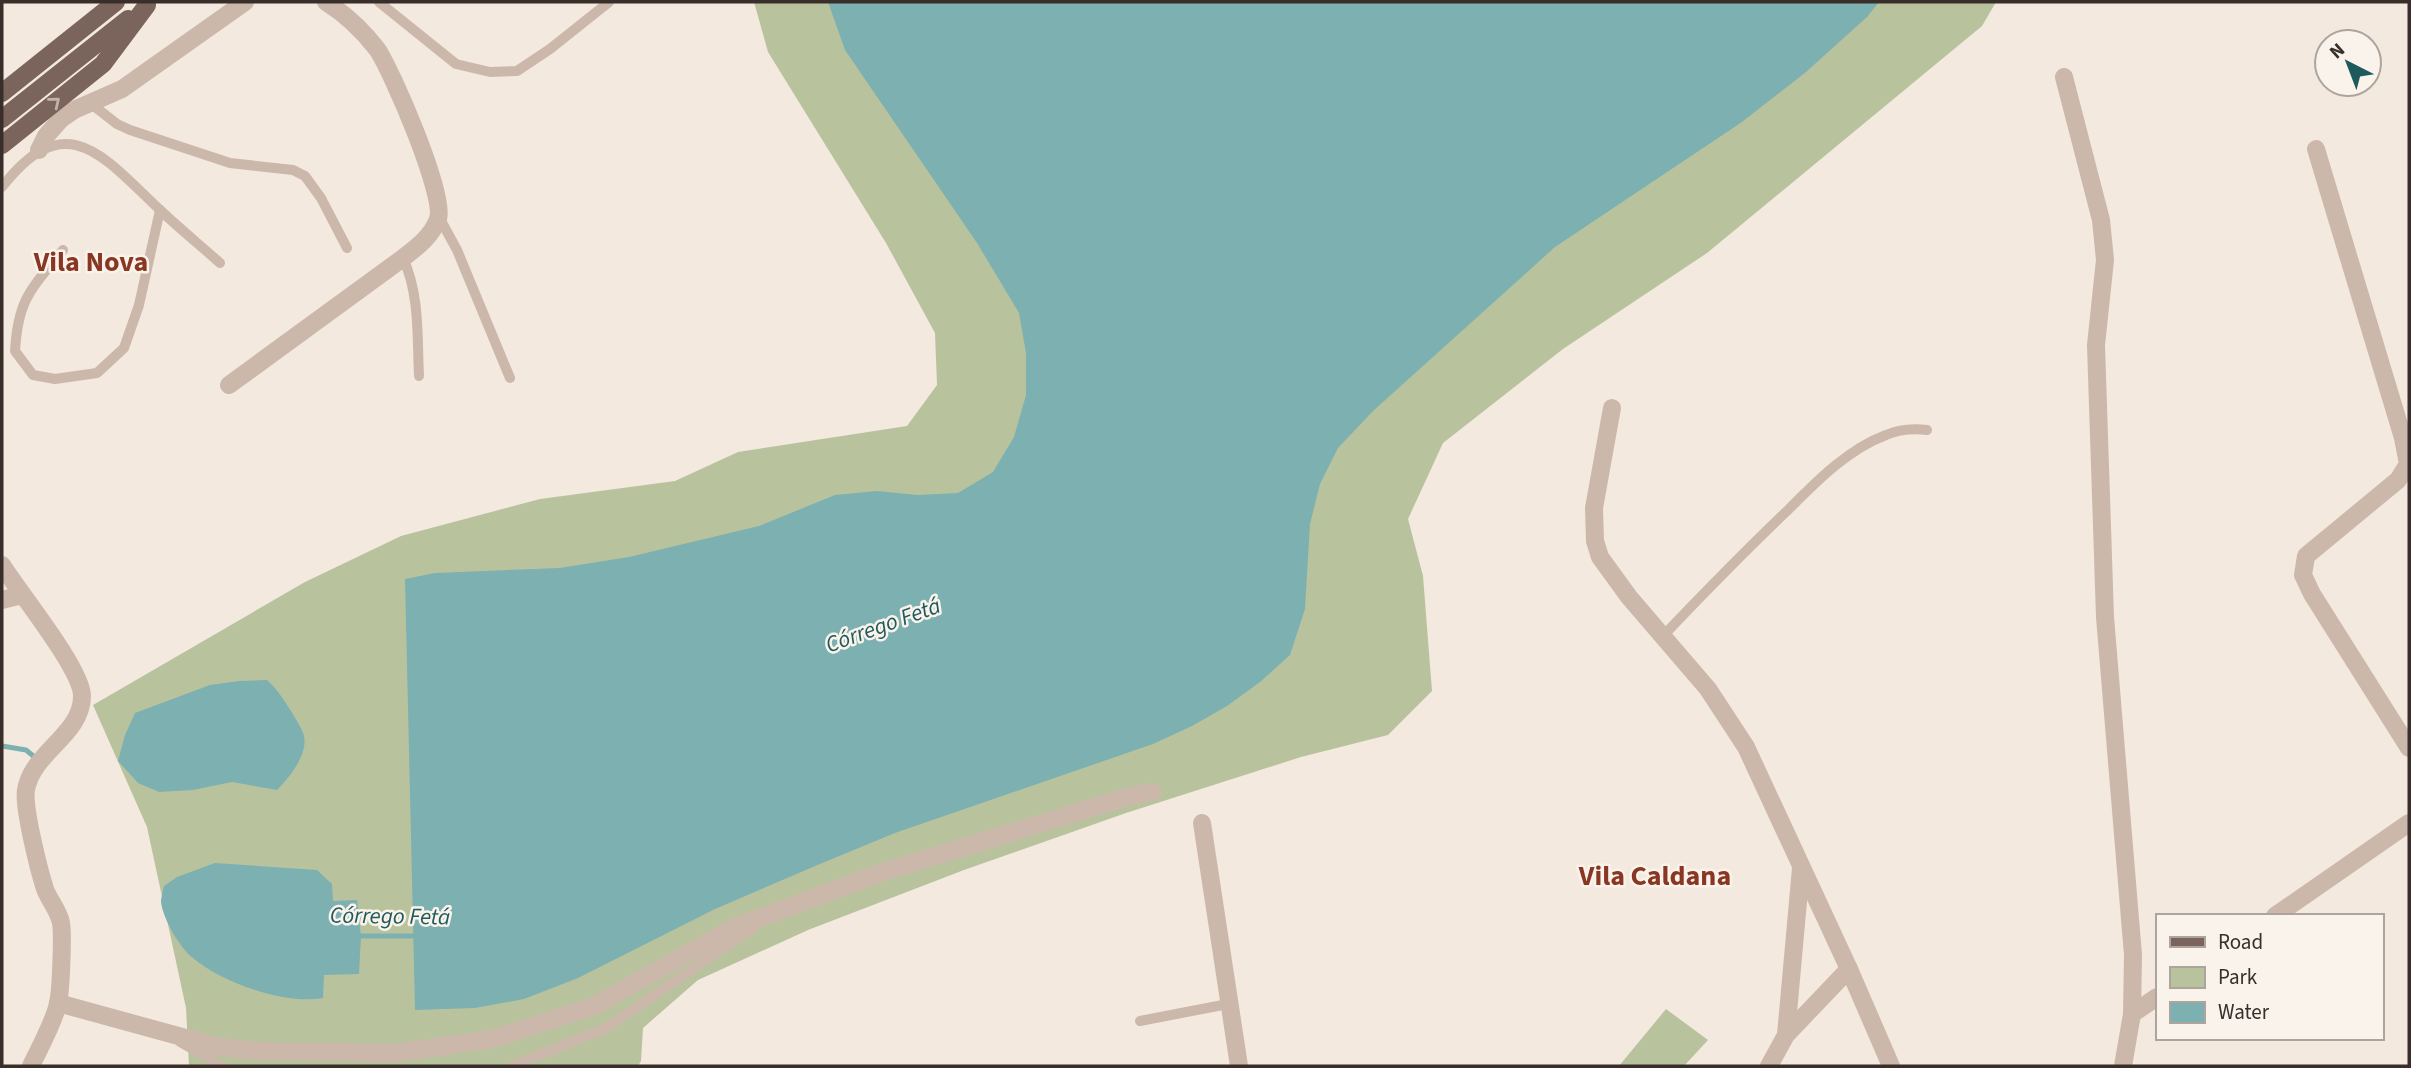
<svg xmlns="http://www.w3.org/2000/svg" width="2411" height="1068" font-family="'Source Sans 3',sans-serif">
	<style>
		.green { fill: #b8c39e }
		.water { fill: #7db0b1 }
		.lines { fill: none; stroke-linecap: round; stroke-linejoin: round }
		.stream { stroke: #7db0b1; stroke-width: 5 }
		.lane { stroke: #ccb8aa; stroke-width: 10 }
		.street { stroke: #ccb8aa; stroke-width: 18 }
		.primary { stroke: #7b645b; stroke-width: 18 }
		.oneway { stroke: #c1b3aa }
		.labels { text-anchor: middle; dominant-baseline: central; stroke-width: 5; stroke-linejoin: round; paint-order: stroke }
		.water-label { font-size: 23px; font-style: italic; fill: #1e5a5b; stroke: #faf3eb }
		.district-label { font-size: 28px; font-weight: bold; fill: #893622; stroke: #faf3eb }
	</style>
	<rect width="100%" height="100%" fill="#f3e9df"/>
	<!-- green -->
	<g class="green">
		<path d="M 754,2 L 1996,2 L 1982,26 L 1707,253 L 1563,349 L 1443,443 L 1408,519 L 1423,576 L 1432,691 L 1388,735 L 1301,757 L 1126,813 L 964,870 L 808,930 L 698,980 L 643,1028 L 641,1061 L 638,1066 L 189,1066 L 186,1008 L 147,827 L 93,705 L 305,582 L 401,536 L 540,499 L 675,481 L 738,452 L 907,426 L 937,385 L 935,333 L 886,243 L 768,52 Z"/>
		<path d="M 1666,1009 L 1708,1040 L 1684,1066 L 1619,1066 Z"/>
	</g>
	<!-- water -->
	<g class="water">
		<path d="M 828,2 L 1879,2 L 1867,17 L 1806,72 L 1742,122 L 1555,247 L 1373,411 L 1338,448 L 1320,484 L 1310,524 L 1305,609 L 1290,655 L 1260,682 L 1227,706 L 1192,726 L 1153,744 L 895,833 L 827,861 L 715,909 L 578,978 L 524,999 L 475,1008 L 415,1010 L 405,579 L 435,573 L 560,568 L 629,557 L 759,526 L 835,495 L 877,491 L 917,495 L 958,493 L 993,472 L 1014,437 L 1026,395 L 1026,353 L 1019,313 L 977,243 L 845,50 Z"/>
		<path d="M 267,680 C 277,689 284,700 291,711 C 295,718 302,728 304,736 C 308,755 289,778 277,790 L 232,782 L 193,790 L 159,792 L 138,783 L 118,761 L 125,735 L 135,713 L 210,685 L 239,681 Z"/>
		<path d="M 215,863 L 317,870 L 332,884 L 333,901 L 357,900 L 361,937 L 359,974 L 324,975 L 323,998 C 286,1005 222,983 193,958 C 180,948 163,919 161,902 C 161,898 163,891 164,886 L 177,877 Z"/>
	</g>
	<g class="lines">
		<!-- stream -->
		<g class="stream">
			<path d="M 2,746 L 26,750 L 37,759"/>
			<path d="M 357,936 L 417,936"/>
		</g>
		<!-- lane -->
		<g class="lane">
			<path d="M 379,2 L 456,64 L 490,72 L 517,71 L 550,49 L 609,2"/>
			<path d="M 90,103 L 117,124 L 130,130 L 230,163 L 293,170 L 305,176 L 321,198 L 347,248"/>
			<path d="M 2,187 C 66,105 103,156 160,210 C 179,228 200,245 220,263"/>
			<path d="M 439,217 L 457,250 L 510,378"/>
			<path d="M 63,250 C 31,289 18,299 15,351 L 33,375 L 55,379 L 97,373 L 124,348 L 139,305 L 160,210"/>
			<path d="M 403,258 C 420,295 417,336 419,376"/>
			<path d="M 1663,636 C 1704,593 1745,551 1788,510 C 1816,482 1848,449 1886,435 C 1900,429 1912,428 1927,430"/>
			<path d="M 1140,1021 L 1228,1004"/>
			<path d="M 180,1042 L 222,1066"/>
			<path d="M 512,1066 L 606,1028 L 754,927"/>
		</g>
		<!-- street -->
		<g class="street">
			<path d="M 2064,77 L 2101,220 L 2105,260 L 2096,345 L 2105,617 L 2133,955 L 2132,1014 L 2123,1066"/>
			<path d="M 2316,149 L 2403,438 L 2408,464 L 2398,480 L 2306,556 L 2303,575 L 2312,594 L 2409,748"/>
			<path d="M 39,150 L 46,136 L 61,119 L 74,110 L 122,89 L 245,2"/>
			<path d="M 229,385 L 403,258 C 417,247 432,236 438,219 C 446,196 392,71 377,49 C 363,31 345,14 326,2"/>
			<path d="M 1612,408 L 1594,508 L 1595,541 L 1600,557 L 1629,597 L 1708,689 L 1746,747 L 1849,969 L 1891,1066"/>
			<path d="M 2,565 C 18,591 82,669 82,696 C 82,735 32,752 26,790 C 23,807 39,870 45,889 C 49,900 59,911 61,923 C 63,934 61,991 58,1003 C 55,1020 39,1049 31,1066"/>
			<path d="M 2,600 L 22,595"/>
			<path d="M 1202,823 L 1239,1066"/>
			<path d="M 2275,916 L 2409,823"/>
			<path d="M 58,1003 L 215,1046 L 255,1051 L 395,1053 L 493,1039 L 594,1006 L 733,928 L 883,872 L 1130,796 L 1152,792"/>
			<path d="M 2132,1014 L 2157,997"/>
			<path d="M 1786,1035 L 1801,868"/>
			<path d="M 1769,1066 L 1786,1035 L 1849,969"/>
		</g>
		<!-- primary -->
		<g class="primary">
			<path d="M 2,93 L 116,2"/>
			<path d="M 2,119 L 128,19"/>
			<path d="M 2,145 L 103,64 L 147,5"/>
		</g>
	</g>
	<!-- one-way arrows -->
	<defs><path id="oneway-chevron" d="M-2-3.5L2.5 0L-2 3.5" fill="none" stroke-width="1.6" stroke-linecap="round" stroke-linejoin="round" transform="scale(1.75)"/></defs>
	<use class="oneway" href="#oneway-chevron" transform="translate(55 102) rotate(-39)"/>
	<g class="labels">
		<!-- water labels -->
		<g class="water-label">
			<text transform="translate(883 625) rotate(-20)">Córrego Fetá</text>
			<text transform="translate(390 916) rotate(1)">Córrego Fetá</text>
		</g>
		<!-- district labels -->
		<g class="district-label">
			<text x="91" y="262">Vila Nova</text>
			<text x="1655" y="876">Vila Caldana</text>
		</g>
	</g>
	<!-- border -->
	<rect width="2411" height="1068" fill="none" stroke="#392e2a" stroke-width="7"/>
	<!-- legend -->
	<rect x="2156" y="914" width="228" height="126" fill="#faf3eb" stroke="#ada49e" stroke-width="2"/>
	<rect x="2170" y="937" width="35" height="10" fill="#7b645b" stroke="#ada49e" stroke-width="2"/>
	<text x="2218" y="949" font-size="21" fill="#392e2a">Road</text>
	<rect x="2170" y="967" width="35" height="21" fill="#b8c39e" stroke="#ada49e" stroke-width="2"/>
	<text x="2218" y="984" font-size="21" fill="#392e2a">Park</text>
	<rect x="2170" y="1002" width="35" height="21" fill="#7db0b1" stroke="#ada49e" stroke-width="2"/>
	<text x="2218" y="1019" font-size="21" fill="#392e2a">Water</text>
	<!-- north arrow -->
	<g transform="translate(2348 63) rotate(318)"><circle r="33" fill="#faf3eb" stroke="#ada49e" stroke-width="2"/>
	<path d="M0-5L12 26L0 18L-12 26Z" fill="#1e5a5b"/>
	<text y="-10" font-size="19" font-weight="bold" text-anchor="middle" fill="#392e2a">N</text>
	</g>
</svg>
